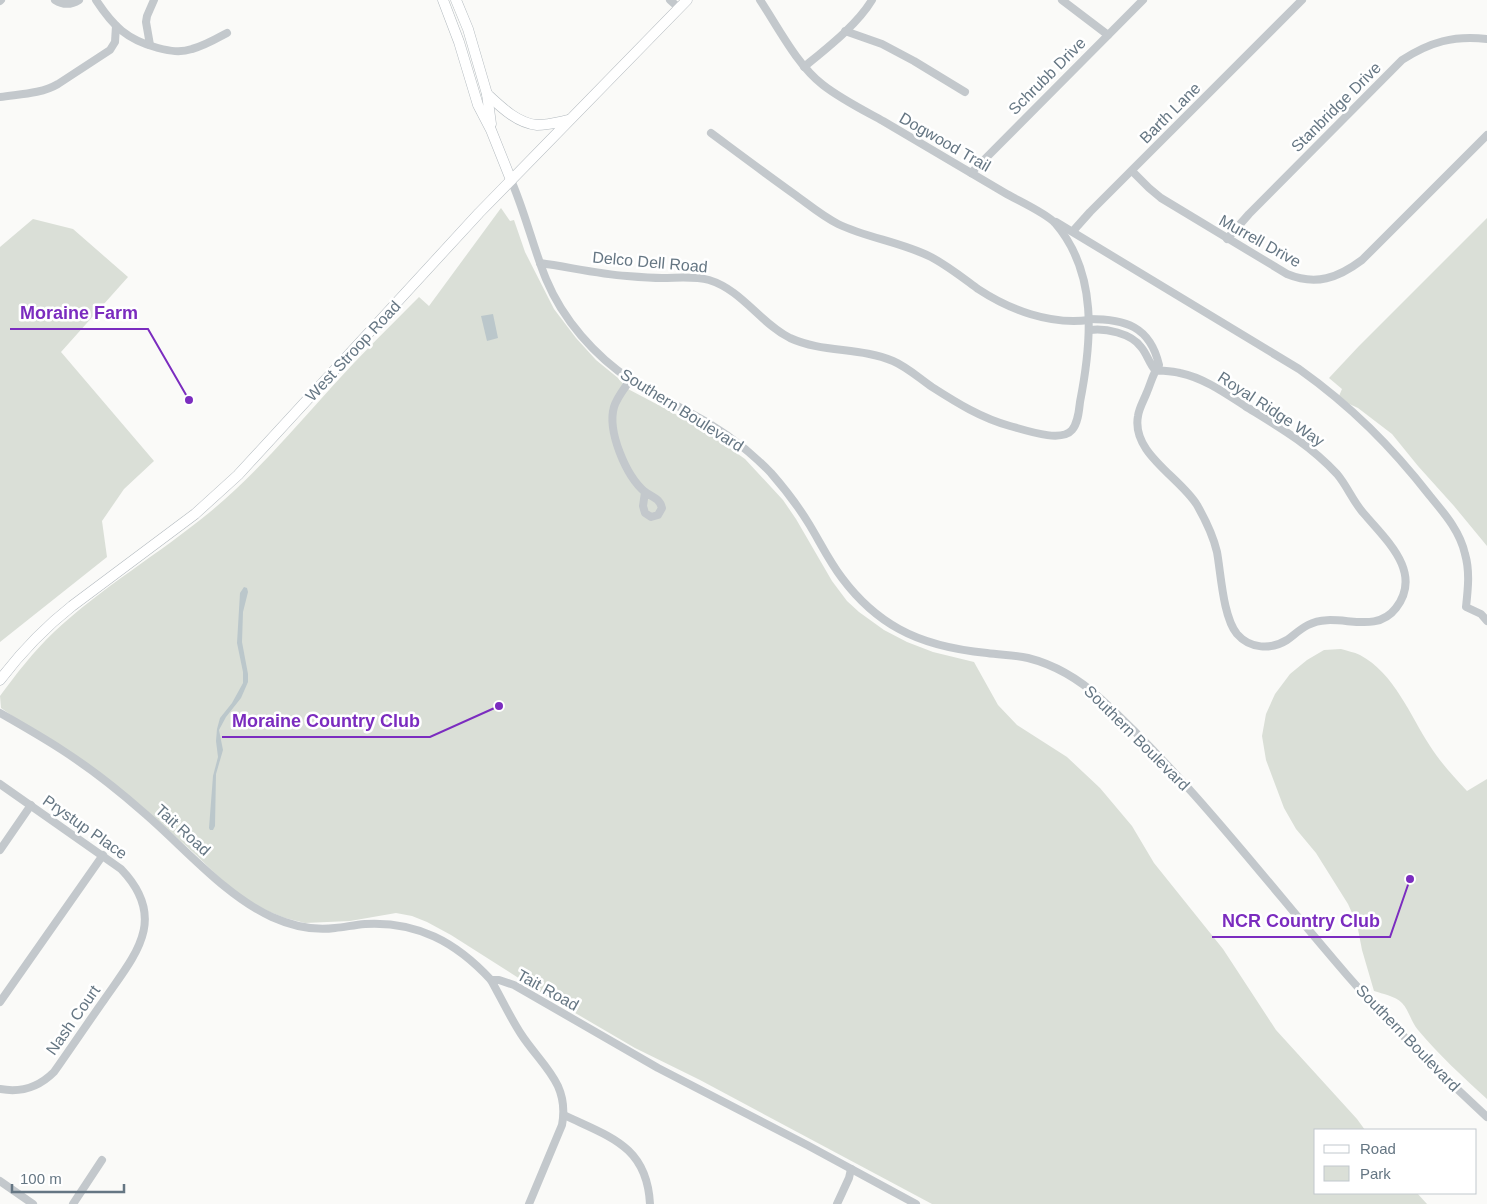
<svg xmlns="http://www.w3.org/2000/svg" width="1487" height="1204" font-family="Helvetica,sans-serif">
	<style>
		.green { fill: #dadfd7 }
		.water { fill: #bbc7cb }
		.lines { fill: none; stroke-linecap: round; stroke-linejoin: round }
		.secondary-casing { stroke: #b3babf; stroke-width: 11 }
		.street { stroke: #c3c8cc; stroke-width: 8 }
		.secondary { stroke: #fff; stroke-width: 10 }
		.labels { text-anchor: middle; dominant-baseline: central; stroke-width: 5; stroke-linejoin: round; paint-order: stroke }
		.street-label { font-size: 16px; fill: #657683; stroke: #fff }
		.leader { fill: none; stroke: #7b2cbf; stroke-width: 2 }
		.callout-dot { fill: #7b2cbf; stroke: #fff; stroke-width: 2 }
		.callout-label { font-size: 18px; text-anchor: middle; font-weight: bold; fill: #7b2cbf; stroke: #fff; stroke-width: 5; stroke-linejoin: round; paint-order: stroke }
	</style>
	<rect width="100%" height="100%" fill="#fafaf8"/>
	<!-- green -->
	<g class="green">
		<path d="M 501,208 L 510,221 L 514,220 L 525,252 L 554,309 L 576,338 L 596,360 L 618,378 L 628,389 L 700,427 L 745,459 L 783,500 L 796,519 L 832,581 L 847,601 L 859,612 L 884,630 L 907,642 L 933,652 L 974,662 L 998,705 L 1017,725 L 1067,757 L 1100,788 L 1132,826 L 1154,863 L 1223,949 L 1276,1030 L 1357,1119 L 1365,1130 L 1316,1130 L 1316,1193 L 1417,1193 L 1427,1204 L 932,1204 L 700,1080 L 635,1048 L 553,1000 L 451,935 L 427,922 L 412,916 L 396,913 L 350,921 L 305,923 L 285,918 L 263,909 L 240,895 L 226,884 L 195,854 L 146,810 L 1,708 L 0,696 C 16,674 34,651 54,632 C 102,587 159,554 210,512 C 251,478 286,438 321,399 C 350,366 382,334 413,303 L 419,297 L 429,306 Z"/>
		<path d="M 1487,218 L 1487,546 L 1454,506 L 1418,466 L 1392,434 L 1358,408 L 1345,402 L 1339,396 L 1342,389 L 1329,378 L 1359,346 Z"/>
		<path d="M 33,219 L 73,229 L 128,277 L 61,352 L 154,461 L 124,489 L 102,521 L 107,557 L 0,642 L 0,247 Z"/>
		<path d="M 1341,649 C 1347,651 1354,652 1360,655 C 1394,673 1410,715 1430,746 C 1440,762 1454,777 1467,791 L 1487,779 L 1487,1099 C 1463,1077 1439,1055 1418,1030 C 1411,1022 1409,1010 1402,1003 C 1395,996 1383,994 1374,991 L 1362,950 L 1357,924 L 1348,904 L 1316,853 L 1296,829 L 1284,808 L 1266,760 L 1262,736 L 1266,714 L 1275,694 L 1290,674 L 1307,660 L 1324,650 Z"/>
	</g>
	<!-- water -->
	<g class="water">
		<path d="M 493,314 L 498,338 L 487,341 L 481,316 Z"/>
		<path d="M 244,587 L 247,588 L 248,592 L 243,612 L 242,642 L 248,674 L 248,682 L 241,698 L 226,717 L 219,730 L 223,750 L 216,774 L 215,826 L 213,830 L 210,830 L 209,828 L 213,776 L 218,757 L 216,741 L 217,729 L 220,718 L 232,703 L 243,683 L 243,672 L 237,643 L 240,593 Z"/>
	</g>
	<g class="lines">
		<!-- secondary casing -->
		<g class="secondary-casing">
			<g id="secondary">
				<path d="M 443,0 L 459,42 L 478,105 L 491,130 L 511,180"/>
				<path d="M 456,0 L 468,29 L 487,94 L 491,124"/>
				<path d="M 487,94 C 501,107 517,123 537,125 C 548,125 559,122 569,120"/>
				<path d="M 0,680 C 22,651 44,628 72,606 L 195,514 L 238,475 L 479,213 L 687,0"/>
			</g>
		</g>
		<!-- street -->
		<g class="street">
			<path d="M 55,0 C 63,5 71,5 79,0"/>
			<path d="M 96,0 C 113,26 127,40 158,48 C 170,51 180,53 192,49 C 204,46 216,39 227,33"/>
			<path d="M 670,0 L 679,8"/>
			<path d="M 1062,0 L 1108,35"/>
			<path d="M 0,1 L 1,0"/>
			<path d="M 845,31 L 882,44 L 914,61 L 965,92"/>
			<path d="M 150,45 L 146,22 L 147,16 L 154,0"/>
			<path d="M 804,67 C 827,48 857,25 872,0"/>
			<path d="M 0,97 C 19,94 41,94 58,84 L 110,50 L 115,42 L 116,26"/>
			<path d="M 711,133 C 738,153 766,174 794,194 C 808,204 822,216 838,224 C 867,238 901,242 931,257 C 948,266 963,278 978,289 C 1010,310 1050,325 1089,320"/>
			<path d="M 1132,171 L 1149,188 L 1161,198 L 1287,274 C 1316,286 1338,278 1362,260 L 1487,135"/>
			<path d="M 971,173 L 1143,0"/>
			<path d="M 511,180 C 525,212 533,247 546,279 C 563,320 595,356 631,380 C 649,392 668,401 687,411 C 718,427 747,448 771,473 C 785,489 798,506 809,524 C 820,542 829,561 842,578 C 857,598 877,617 899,629 C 926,644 956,650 987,653 C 1001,655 1015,655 1028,658 C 1056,665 1080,680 1101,699 C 1187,778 1259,872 1335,961 C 1382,1017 1434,1068 1487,1117"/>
			<path d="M 1056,222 L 1299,369 C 1351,406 1391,446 1430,496 C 1444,513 1460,531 1465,554 C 1470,571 1468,589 1466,607 L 1481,614 L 1487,621"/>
			<path d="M 1073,231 L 1090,212 L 1302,0"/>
			<path d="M 1227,239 L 1249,214 L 1402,60 C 1430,42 1454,35 1487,39"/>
			<path d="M 540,263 C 569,267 598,274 627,276 C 639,277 651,278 662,278 C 678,278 694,276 709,280 C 742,290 760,323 790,338 C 823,353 860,347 893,361 C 907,367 919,378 932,387 C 957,403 981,418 1010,426 C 1025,430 1061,443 1072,430 C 1078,423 1079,411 1080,402 C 1092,341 1098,273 1055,223 C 1046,213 1017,200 1005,193 C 964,169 923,145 883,121 C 863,110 841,99 823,85 C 797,65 778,27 760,0"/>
			<path d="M 1089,319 C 1125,319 1150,326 1159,365 C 1153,373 1151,383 1147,392 C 1144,400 1139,408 1138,416 C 1131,453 1180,477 1197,505 C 1205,519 1213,535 1217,552 C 1221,574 1223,617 1237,634 C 1250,649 1271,650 1287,640 C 1294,635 1300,629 1308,625 C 1336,610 1374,637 1396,608 C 1423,573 1387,541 1366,516 C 1354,504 1348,487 1337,474 C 1309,444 1279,427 1245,406 C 1225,393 1204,378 1180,373 C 1172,371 1163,371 1155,370 C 1149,363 1147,354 1141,347 C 1131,333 1105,328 1090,330"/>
			<path d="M 630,380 C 625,388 617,397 614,407 C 607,431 626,476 645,492"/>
			<path d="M 645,492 C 653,497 660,499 662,508 L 658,515 L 651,517 L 645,513 L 643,506 Z"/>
			<path d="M 0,713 C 21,725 42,737 62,750 C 90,768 118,790 143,812 C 183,846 225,896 272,917 C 292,926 312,931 335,928 C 345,927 354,925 365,924 C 417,921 456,942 491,980 L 499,980 L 514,985 L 658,1068 L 807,1145 L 916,1204"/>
			<path d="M 0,784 L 121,869 C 169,919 135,955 104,1000 C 87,1024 71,1048 54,1072 C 39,1087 21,1093 0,1089"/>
			<path d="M 0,850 L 31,805"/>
			<path d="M 491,980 C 501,998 510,1017 521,1034 C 541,1065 570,1083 562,1125 L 529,1204"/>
			<path d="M 0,1002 L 103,855"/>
			<path d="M 564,1115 C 610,1137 647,1146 650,1204"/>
			<path d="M 0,1181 L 33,1204"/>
			<path d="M 73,1204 L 102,1160"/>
			<path d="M 837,1204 L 849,1178 L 851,1169"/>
		</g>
		<!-- secondary -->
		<use href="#secondary" class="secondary"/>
	</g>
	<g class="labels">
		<!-- street labels -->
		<g class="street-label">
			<text transform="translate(1047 76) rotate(-45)">Schrubb Drive</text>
			<text transform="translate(1336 107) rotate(-45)">Stanbridge Drive</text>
			<text transform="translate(1170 113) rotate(-45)">Barth Lane</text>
			<text transform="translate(945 142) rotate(30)">Dogwood Trail</text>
			<text transform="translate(1260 241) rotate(29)">Murrell Drive</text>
			<text transform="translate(650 262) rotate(5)">Delco Dell Road</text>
			<text transform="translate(353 351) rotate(-47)">West Stroop Road</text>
			<text transform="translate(1271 409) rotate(33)">Royal Ridge Way</text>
			<text transform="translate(682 410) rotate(32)">Southern Boulevard</text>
			<text transform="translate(1137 738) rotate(45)">Southern Boulevard</text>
			<text transform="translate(85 827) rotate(35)">Prystup Place</text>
			<text transform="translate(183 830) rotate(42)">Tait Road</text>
			<text transform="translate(548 990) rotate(29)">Tait Road</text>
			<text transform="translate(73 1020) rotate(-55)">Nash Court</text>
			<text transform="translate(1408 1038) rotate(46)">Southern Boulevard</text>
		</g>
	</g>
	<!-- callouts -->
	<path class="leader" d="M189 400L148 329H10M499 706L430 737H222M1410 879L1390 937H1212"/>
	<g class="callout-dot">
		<circle cx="189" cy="400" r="5"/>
		<circle cx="499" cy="706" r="5"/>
		<circle cx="1410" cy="879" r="5"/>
	</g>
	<g class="callout-label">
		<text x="79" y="319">Moraine Farm</text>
		<text x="326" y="727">Moraine Country Club</text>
		<text x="1301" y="927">NCR Country Club</text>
	</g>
	<!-- legend -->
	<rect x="1314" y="1129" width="162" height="65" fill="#ffffff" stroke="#c1c8cd"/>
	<rect x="1324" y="1145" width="25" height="8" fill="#ffffff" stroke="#c1c8cd"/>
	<text x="1360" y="1154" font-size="15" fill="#657683">Road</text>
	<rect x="1324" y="1166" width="25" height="15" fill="#dadfd7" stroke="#c1c8cd"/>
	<text x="1360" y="1179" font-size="15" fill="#657683">Park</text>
	<!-- scale -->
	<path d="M12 1184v8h112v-8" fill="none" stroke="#657683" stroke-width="2.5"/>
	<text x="20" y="1184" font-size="15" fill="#657683" stroke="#ffffff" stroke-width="4" paint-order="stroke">100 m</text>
</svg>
